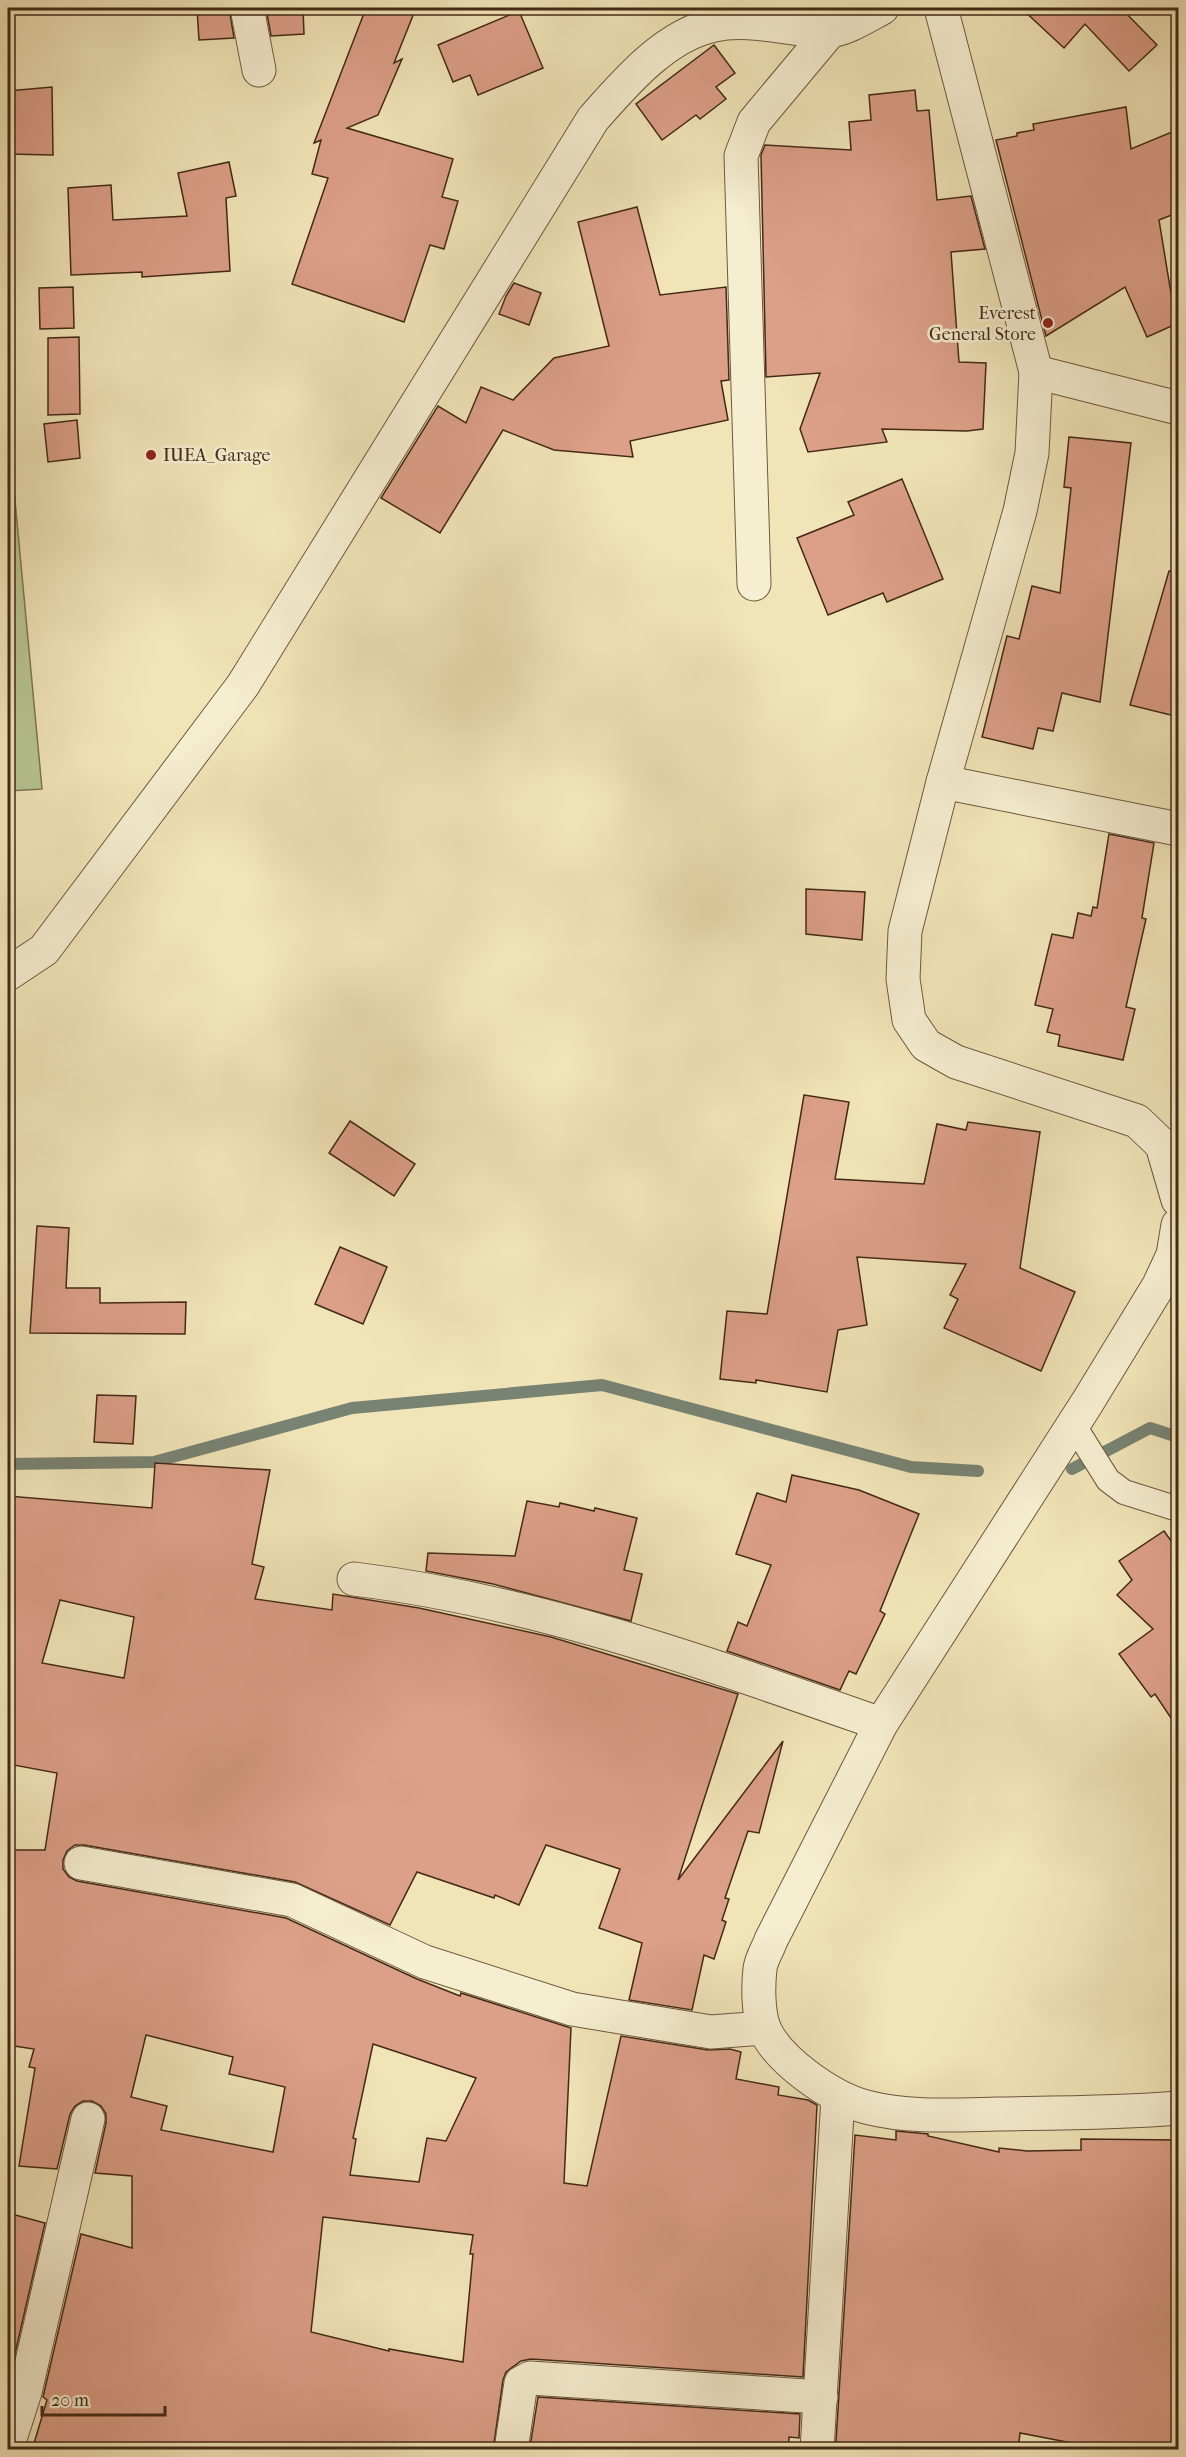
<svg xmlns="http://www.w3.org/2000/svg" width="1186" height="2457" font-family="'IM FELL French Canon',serif">
	<style>
		.green { fill: #b7c592; stroke: #7d7754; stroke-width: 1.5 }
		.lines { fill: none; stroke-linecap: round; stroke-linejoin: round }
		.stream { stroke: #788373; stroke-width: 12 }
		.building { fill: #dc9f87; stroke: #432917; stroke-width: 1.5; fill-rule: evenodd }
		.service-casing { stroke: #6e583f; stroke-width: 26 }
		.minor-casing { stroke: #6e583f; stroke-width: 35 }
		.service { stroke: #f6eed1; stroke-width: 24 }
		.minor { stroke: #f6eed1; stroke-width: 33 }
		.poi-dot { fill: #8f2418; stroke: #f6eed1; stroke-width: 2 }
		.labels { text-anchor: middle; dominant-baseline: central; stroke-width: 5; stroke-linejoin: round; paint-order: stroke }
		.poi-label { font-size: 18px; fill: #432917; stroke: #f6eed1; text-anchor: end }
	</style>
	<rect width="100%" height="100%" fill="#f1e5b8"/>
	<filter id="stains"><feTurbulence type="fractalNoise" baseFrequency=".00333" numOctaves="4"/><feColorMatrix values="0 0 0 0 .2 0 0 0 0 .09 0 0 0 0 .02 0 0 0 .5 -.17"/></filter>
	<radialGradient id="worn" r=".72"><stop offset=".6" stop-color="#630" stop-opacity="0"/><stop offset="1" stop-color="#630" stop-opacity=".3"/></radialGradient>
	<!-- green -->
	<path class="green" d="M 13,479 L 42,789 L 8,791 L 8,480 Z"/>
	<g class="lines">
		<!-- stream -->
		<g class="stream">
			<path d="M 8,1464 L 154,1462 L 352,1408 L 602,1385 L 911,1467 L 978,1471"/>
			<path d="M 1072,1469 L 1150,1428 L 1178,1437"/>
		</g>
	</g>
	<!-- building -->
	<g class="building">
		<path d="M 197,8 L 229,8 L 234,38 L 199,40 Z"/>
		<path d="M 266,8 L 303,8 L 304,34 L 271,36 Z"/>
		<path d="M 366,8 L 416,8 L 394,63 L 402,59 L 378,115 L 347,128 L 453,159 L 442,197 L 458,201 L 444,249 L 430,245 L 404,322 L 292,284 L 328,178 L 312,174 L 321,140 L 314,143 Z"/>
		<path d="M 1021,8 L 1121,8 L 1157,45 L 1129,71 L 1085,24 L 1064,48 Z"/>
		<path d="M 519,11 L 543,68 L 478,95 L 470,75 L 453,82 L 438,45 Z"/>
		<path d="M 714,45 L 735,73 L 716,87 L 726,99 L 700,119 L 696,115 L 662,140 L 636,104 Z"/>
		<path d="M 52,87 L 53,155 L 8,154 L 8,91 Z"/>
		<path d="M 915,90 L 917,111 L 929,110 L 937,200 L 971,196 L 985,249 L 951,252 L 959,362 L 986,363 L 983,429 L 967,431 L 882,429 L 887,442 L 808,452 L 800,429 L 820,373 L 766,377 L 761,155 L 765,145 L 851,150 L 849,122 L 871,120 L 869,95 Z"/>
		<path d="M 1126,107 L 1131,149 L 1179,129 L 1179,212 L 1159,220 L 1176,324 L 1147,337 L 1125,287 L 1046,336 L 996,140 L 1017,136 L 1017,133 L 1034,130 L 1033,124 Z"/>
		<path d="M 229,162 L 236,196 L 226,198 L 230,271 L 142,277 L 142,272 L 71,275 L 68,188 L 111,185 L 113,220 L 187,216 L 178,173 Z"/>
		<path d="M 637,207 L 660,295 L 726,287 L 729,380 L 721,381 L 728,420 L 630,441 L 633,457 L 554,450 L 503,430 L 440,533 L 381,498 L 438,406 L 466,423 L 481,387 L 513,400 L 554,358 L 609,346 L 578,222 Z"/>
		<path d="M 514,283 L 541,293 L 529,325 L 499,314 L 506,296 Z"/>
		<path d="M 73,287 L 74,328 L 40,329 L 39,288 Z"/>
		<path d="M 79,337 L 80,414 L 48,415 L 48,338 Z"/>
		<path d="M 77,420 L 80,458 L 48,462 L 44,424 Z"/>
		<path d="M 1069,437 L 1131,443 L 1100,702 L 1062,693 L 1053,731 L 1038,728 L 1033,749 L 982,737 L 1007,636 L 1019,639 L 1032,586 L 1060,593 L 1071,488 L 1064,487 Z"/>
		<path d="M 902,479 L 943,579 L 887,602 L 883,593 L 828,615 L 797,538 L 854,515 L 848,502 Z"/>
		<path d="M 1169,571 L 1179,572 L 1179,717 L 1130,705 Z"/>
		<path d="M 1109,834 L 1154,843 L 1142,918 L 1146,919 L 1126,1007 L 1135,1009 L 1123,1060 L 1058,1046 L 1060,1035 L 1047,1032 L 1053,1009 L 1035,1005 L 1052,934 L 1073,938 L 1078,913 L 1091,916 L 1093,907 L 1097,908 Z"/>
		<path d="M 806,889 L 865,892 L 862,940 L 806,934 Z"/>
		<path d="M 804,1095 L 849,1102 L 835,1179 L 924,1184 L 937,1124 L 966,1130 L 968,1122 L 1040,1132 L 1020,1268 L 1075,1292 L 1041,1371 L 944,1328 L 958,1299 L 950,1295 L 966,1264 L 857,1257 L 867,1325 L 838,1330 L 827,1392 L 756,1380 L 756,1383 L 720,1379 L 727,1311 L 767,1314 Z"/>
		<path d="M 350,1121 L 415,1164 L 394,1196 L 329,1153 Z"/>
		<path d="M 37,1226 L 69,1228 L 66,1288 L 100,1288 L 100,1303 L 186,1302 L 185,1334 L 30,1333 Z"/>
		<path d="M 340,1247 L 387,1267 L 363,1324 L 315,1304 Z"/>
		<path d="M 97,1395 L 136,1396 L 133,1444 L 94,1442 Z"/>
		<path d="M 155,1463 L 270,1470 L 252,1564 L 264,1567 L 255,1599 L 332,1610 L 333,1594 L 419,1608 L 551,1637 L 738,1694 L 678,1880 L 783,1741 L 759,1833 L 748,1831 L 725,1898 L 729,1899 L 722,1920 L 726,1922 L 714,1959 L 704,1955 L 692,2010 L 629,2000 L 642,1943 L 599,1928 L 620,1869 L 546,1845 L 519,1905 L 495,1895 L 494,1898 L 417,1872 L 390,1925 L 295,1882 L 84,1845 L 75,1845 L 67,1851 L 63,1860 L 63,1869 L 69,1877 L 77,1881 L 286,1918 L 417,1979 L 460,1996 L 461,1993 L 571,2028 L 564,2183 L 587,2186 L 621,2036 L 708,2050 L 730,2049 L 741,2052 L 736,2079 L 779,2087 L 778,2095 L 808,2100 L 817,2105 L 803,2377 L 531,2359 L 521,2361 L 506,2372 L 503,2380 L 493,2450 L 32,2450 L 47,2400 L 43,2397 L 81,2234 L 132,2248 L 132,2176 L 95,2173 L 106,2123 L 106,2114 L 101,2106 L 92,2101 L 83,2101 L 75,2106 L 70,2114 L 57,2169 L 19,2166 L 35,2068 L 29,2067 L 34,2049 L 8,2045 L 8,1850 L 45,1850 L 57,1773 L 8,1764 L 8,1496 L 152,1508 ZM 60,1600 L 134,1617 L 124,1678 L 42,1663 ZM 146,2035 L 233,2057 L 229,2074 L 285,2087 L 273,2152 L 161,2130 L 167,2106 L 131,2097 ZM 373,2044 L 476,2078 L 446,2141 L 427,2138 L 419,2182 L 350,2175 L 356,2139 L 353,2138 ZM 323,2217 L 473,2235 L 470,2254 L 473,2254 L 463,2362 L 389,2349 L 389,2351 L 311,2332 Z"/>
		<path d="M 792,1475 L 859,1490 L 919,1514 L 880,1611 L 885,1614 L 856,1674 L 849,1671 L 840,1690 L 727,1651 L 738,1622 L 747,1626 L 771,1565 L 736,1554 L 757,1493 L 786,1502 Z"/>
		<path d="M 527,1501 L 559,1507 L 560,1503 L 594,1511 L 595,1508 L 637,1518 L 624,1570 L 642,1574 L 631,1621 L 493,1584 L 426,1571 L 428,1553 L 515,1556 Z"/>
		<path d="M 1164,1531 L 1179,1552 L 1179,1730 L 1155,1694 L 1151,1697 L 1119,1654 L 1153,1629 L 1117,1595 L 1132,1580 L 1119,1561 Z"/>
		<path d="M 896,2131 L 928,2134 L 928,2136 L 999,2152 L 999,2148 L 1027,2151 L 1081,2150 L 1081,2139 L 1179,2140 L 1179,2450 L 1108,2450 L 1020,2433 L 1018,2450 L 924,2450 L 836,2442 L 855,2135 L 896,2140 Z"/>
		<path d="M 8,2213 L 45,2223 L 8,2384 Z"/>
		<path d="M 538,2397 L 800,2414 L 799,2438 L 789,2437 L 788,2450 L 564,2450 L 530,2447 Z"/>
	</g>
	<g class="lines">
		<!-- service casing -->
		<g class="service-casing">
			<path id="service" d="M 1073,1424 L 1108,1480 L 1124,1492 L 1178,1509"/>
		</g>
		<!-- minor casing -->
		<g class="minor-casing">
			<g id="minor">
				<path d="M 247,8 L 259,70"/>
				<path d="M 941,8 L 1036,372 L 1032,453 L 1020,511 L 943,782 L 905,931 L 903,979 L 909,1020 L 926,1045 L 956,1062 L 1137,1121 L 1162,1145 L 1178,1200"/>
				<path d="M 1036,372 L 1178,408"/>
				<path d="M 754,584 L 741,156 L 754,122 L 830,31"/>
				<path d="M 943,782 L 1178,829"/>
				<path d="M 8,974 L 44,950 L 243,685 L 593,119 C 624,84 665,35 714,25 C 751,17 790,31 828,31 C 845,30 867,16 882,8"/>
				<path d="M 1178,1225 L 1173,1255 L 1159,1285 L 1087,1403 L 881,1724 L 771,1940 C 768,1949 761,1959 760,1969 C 758,1986 758,2012 764,2028 C 778,2061 832,2098 866,2107 C 908,2118 953,2115 997,2114 C 1058,2113 1118,2113 1178,2108"/>
				<path d="M 354,1579 C 536,1601 709,1664 881,1724"/>
				<path d="M 81,1863 L 292,1900 L 425,1962 L 572,2009 L 711,2032 L 764,2028"/>
				<path d="M 8,2445 L 25,2392 L 88,2119"/>
				<path d="M 511,2450 L 521,2383 L 530,2378 L 821,2397"/>
				<path d="M 817,2450 L 838,2097"/>
			</g>
		</g>
		<!-- service -->
		<use href="#service" class="service"/>
		<!-- minor -->
		<use href="#minor" class="minor"/>
	</g>
	<!-- markers -->
	<g class="poi-dot">
		<circle cx="1048" cy="323" r="6"/>
		<circle cx="151" cy="455" r="6"/>
	</g>
	<g class="labels">
		<!-- poi labels -->
		<g class="poi-label">
			<text x="1036" y="313">Everest<tspan x="1036" dy="21">General Store</tspan></text>
			<text x="163" y="455" text-anchor="start">IUEA_Garage</text>
		</g>
	</g>
	<!-- margin -->
	<rect width="1186" height="2457" fill="none" stroke="#f1e5b8" stroke-width="30"/>
	<rect x="9" y="9" width="1168" height="2439" fill="none" stroke="#432917" stroke-width="3"/>
	<rect x="15" y="15" width="1156" height="2427" fill="none" stroke="#432917" stroke-width="1.5"/>
	<!-- scale -->
	<path d="M42 2406v9h123v-9" fill="none" stroke="#432917" stroke-width="3"/>
	<text x="51" y="2406" font-size="18" fill="#432917" stroke="#f6eed1" stroke-width="4.5" paint-order="stroke">20 m</text>
	<rect width="100%" height="100%" filter="url(#stains)"/>
	<rect width="100%" height="100%" fill="url(#worn)"/>
</svg>
